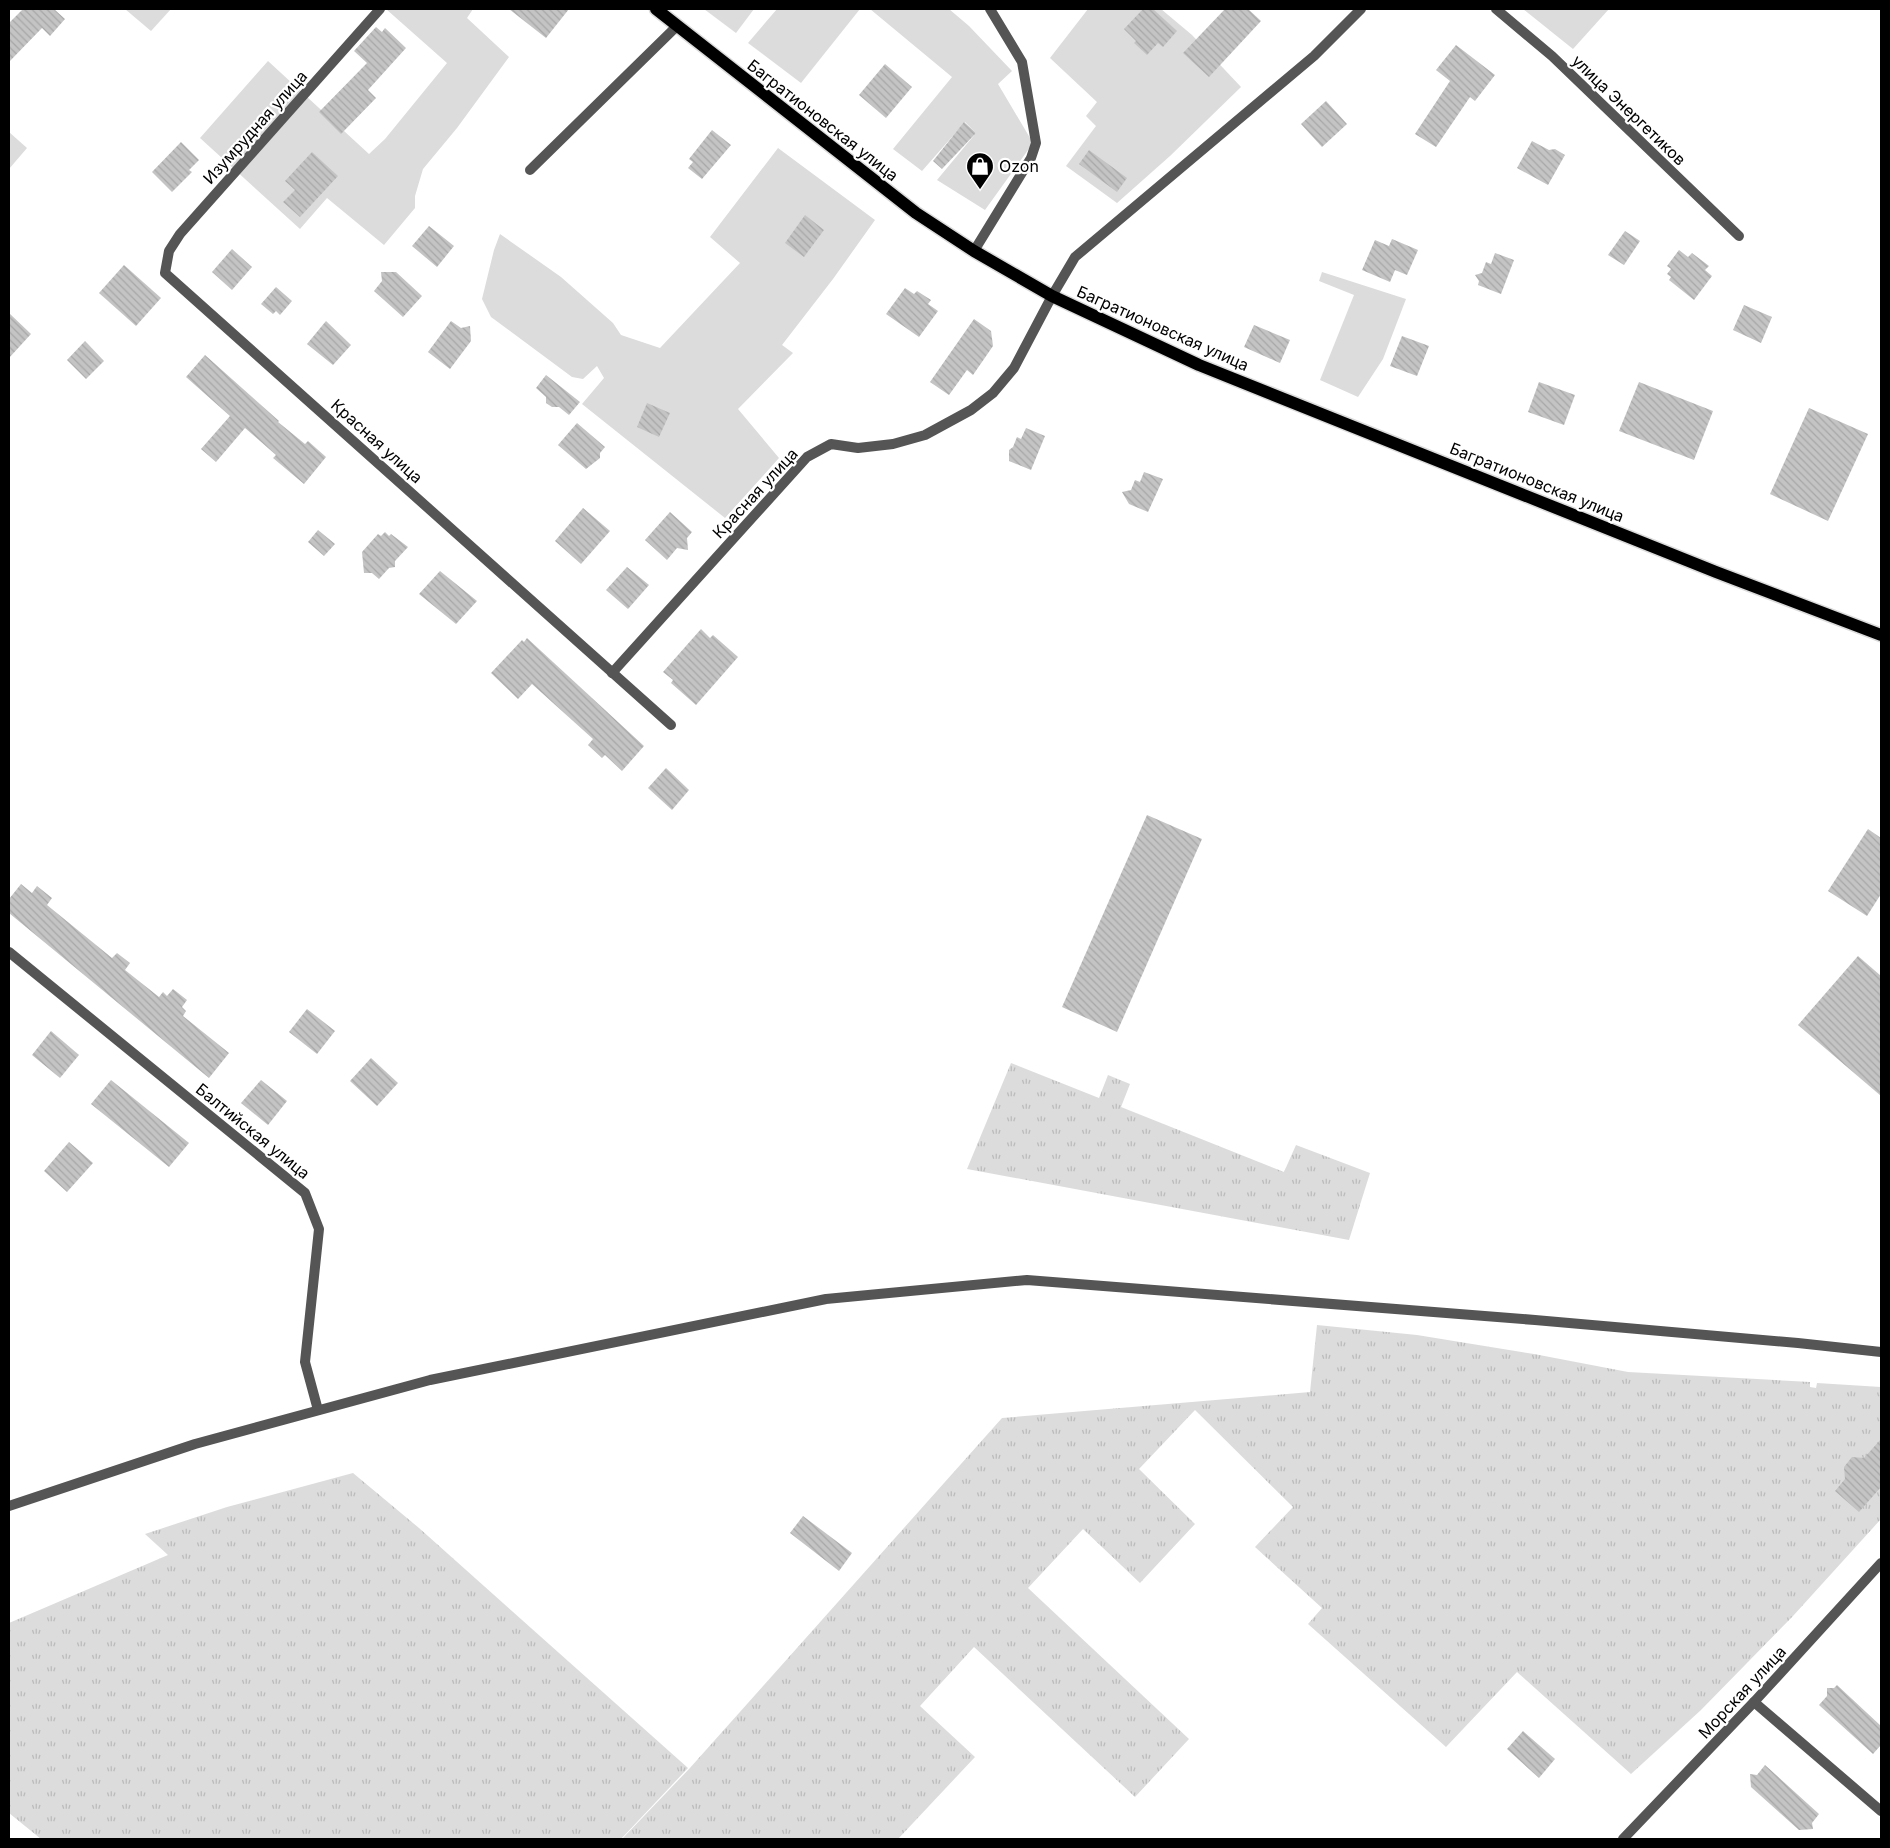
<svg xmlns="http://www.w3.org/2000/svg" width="1890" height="1848" font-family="Inter,sans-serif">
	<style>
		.grass { fill: url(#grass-tufts) }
		.green { fill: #dcdcdc }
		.building { fill: url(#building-back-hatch) }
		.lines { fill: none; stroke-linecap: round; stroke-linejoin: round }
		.primary-casing { stroke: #dbdbdb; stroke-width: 15 }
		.street { stroke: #555; stroke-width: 10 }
		.primary { stroke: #000; stroke-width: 12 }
		.labels { text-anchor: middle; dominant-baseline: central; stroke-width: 4.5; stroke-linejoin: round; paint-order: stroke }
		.street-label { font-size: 16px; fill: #000; stroke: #fff }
		.poi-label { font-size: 16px; fill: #000; stroke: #fff; text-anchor: start }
	</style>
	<defs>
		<pattern id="grass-tufts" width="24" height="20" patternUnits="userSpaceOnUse" patternTransform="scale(1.25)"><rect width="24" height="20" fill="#dcdcdc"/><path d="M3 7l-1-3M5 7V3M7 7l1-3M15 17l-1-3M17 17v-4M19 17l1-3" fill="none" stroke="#bbb"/></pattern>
		<pattern id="building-back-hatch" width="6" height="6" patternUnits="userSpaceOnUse" patternTransform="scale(1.25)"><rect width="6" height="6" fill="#c4c4c4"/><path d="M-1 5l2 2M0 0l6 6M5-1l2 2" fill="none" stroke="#a7a7a7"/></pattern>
	</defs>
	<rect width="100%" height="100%" fill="#fff"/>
	<!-- grass -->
	<g class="grass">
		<path d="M 1011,1063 L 1099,1098 L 1108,1075 L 1130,1084 L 1121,1107 L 1284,1172 L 1296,1145 L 1370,1173 L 1349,1240 L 967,1169 Z"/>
		<path d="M 1317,1325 L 1417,1335 L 1534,1354 L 1628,1372 L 1810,1382 L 1810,1387 L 1816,1388 L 1817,1383 L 1881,1387 L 1881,1519 L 1793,1616 L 1701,1710 L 1631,1774 L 1517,1672 L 1446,1747 L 1308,1624 L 1322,1608 L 1255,1547 L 1293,1507 L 1195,1410 L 1139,1469 L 1195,1524 L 1140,1583 L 1083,1529 L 1028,1588 L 1189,1739 L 1135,1797 L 974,1647 L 920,1706 L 975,1757 L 898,1839 L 622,1839 L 689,1769 L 1002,1418 L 1310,1392 Z"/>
		<path d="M 353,1473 L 419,1528 L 688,1768 L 621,1839 L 41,1839 L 9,1813 L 9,1623 L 168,1555 L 145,1534 L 227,1507 Z"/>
	</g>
	<!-- green -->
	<g class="green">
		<path d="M 125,9 L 171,9 L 151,31 Z"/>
		<path d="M 386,9 L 473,9 L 467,18 L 509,57 L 457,128 L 423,169 L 415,196 L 415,208 L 384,245 L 327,198 L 300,229 L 200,138 L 268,61 L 369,154 L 385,139 L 447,63 Z"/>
		<path d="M 704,9 L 754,9 L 736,33 Z"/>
		<path d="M 777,9 L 860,9 L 801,83 L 748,43 Z"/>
		<path d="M 870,9 L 949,9 L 969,26 L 1012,71 L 998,84 L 1033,143 L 985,210 L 937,180 L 976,133 L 965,122 L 922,171 L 893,149 L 952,77 Z"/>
		<path d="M 1088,9 L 1161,9 L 1192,35 L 1241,87 L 1170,156 L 1117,203 L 1066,166 L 1096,126 L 1086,116 L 1097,102 L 1050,58 Z"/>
		<path d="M 1523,9 L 1609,9 L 1573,49 Z"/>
		<path d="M 9,132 L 27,148 L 9,169 Z"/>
		<path d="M 778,148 L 875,220 L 833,279 L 782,345 L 793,353 L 738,409 L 779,458 L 725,518 L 582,404 L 604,378 L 597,366 L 583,379 L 572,377 L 491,317 L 482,299 L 494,250 L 500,234 L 561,277 L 613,323 L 621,335 L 660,348 L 740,263 L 710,237 Z"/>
		<path d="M 1322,272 L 1406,299 L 1383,359 L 1358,397 L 1320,380 L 1354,295 L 1319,281 Z"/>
	</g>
	<!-- building -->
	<g class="building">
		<path d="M 23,9 L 54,9 L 65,19 L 50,36 L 42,28 L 9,62 L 9,23 Z"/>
		<path d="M 509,9 L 569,9 L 546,38 Z"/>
		<path d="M 1143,9 L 1153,9 L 1177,31 L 1163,47 L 1158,43 L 1147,55 L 1134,43 L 1136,41 L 1124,29 Z"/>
		<path d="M 1225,9 L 1248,9 L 1261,21 L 1209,77 L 1183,53 Z"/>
		<path d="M 376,27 L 382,32 L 385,28 L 406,48 L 368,90 L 376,98 L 341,134 L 319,112 L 367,63 L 354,51 Z"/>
		<path d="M 1456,45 L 1495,75 L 1475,101 L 1470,97 L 1436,147 L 1415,134 L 1450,81 L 1436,70 Z"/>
		<path d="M 885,64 L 912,87 L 886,118 L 859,95 Z"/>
		<path d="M 1326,101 L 1347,124 L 1322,147 L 1301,124 Z"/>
		<path d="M 964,122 L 976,133 L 942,169 L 933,161 Z"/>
		<path d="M 712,130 L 731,145 L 702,179 L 688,168 L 693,162 L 689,159 Z"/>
		<path d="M 1532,141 L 1549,150 L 1555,149 L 1565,155 L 1548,185 L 1517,168 Z"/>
		<path d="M 181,142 L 199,160 L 189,170 L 192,172 L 172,192 L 152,172 Z"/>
		<path d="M 1089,150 L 1127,178 L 1117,192 L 1079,164 Z"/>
		<path d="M 312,152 L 338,176 L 300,217 L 283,202 L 295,190 L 285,181 Z"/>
		<path d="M 805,215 L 824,230 L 804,257 L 785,243 Z"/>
		<path d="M 429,226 L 454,246 L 437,267 L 412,246 Z"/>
		<path d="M 1625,231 L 1640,241 L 1624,265 L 1608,255 Z"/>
		<path d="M 1392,239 L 1418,250 L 1407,275 L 1395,270 L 1390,282 L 1362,270 L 1375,240 L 1389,246 Z"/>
		<path d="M 232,249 L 252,267 L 232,290 L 212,272 Z"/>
		<path d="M 1679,250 L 1688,257 L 1692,253 L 1709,266 L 1705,270 L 1712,276 L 1694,300 L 1669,280 L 1671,277 L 1667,274 L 1671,269 L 1667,266 Z"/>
		<path d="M 1495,253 L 1514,260 L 1501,294 L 1478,285 L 1479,281 L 1475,275 L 1482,273 L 1486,262 L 1491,264 Z"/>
		<path d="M 124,265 L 161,298 L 136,326 L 99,293 Z"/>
		<path d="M 381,272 L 396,272 L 422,296 L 403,317 L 374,291 L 382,281 Z"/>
		<path d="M 276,287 L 292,301 L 280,315 L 276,311 L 273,314 L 261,304 Z"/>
		<path d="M 905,288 L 914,294 L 917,291 L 931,300 L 928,304 L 938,311 L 919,337 L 886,314 Z"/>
		<path d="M 1744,305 L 1772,317 L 1761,343 L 1733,330 Z"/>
		<path d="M 9,313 L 31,334 L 9,358 Z"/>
		<path d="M 974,319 L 991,331 L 993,346 L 973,375 L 967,370 L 949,395 L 930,382 Z"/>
		<path d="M 326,321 L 351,345 L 333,365 L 307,344 Z"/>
		<path d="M 451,321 L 461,328 L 470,326 L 471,341 L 450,369 L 428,352 Z"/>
		<path d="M 1254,325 L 1290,340 L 1280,363 L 1244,347 Z"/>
		<path d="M 1402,336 L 1429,346 L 1417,376 L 1390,366 Z"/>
		<path d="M 85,341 L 104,361 L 86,379 L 67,360 Z"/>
		<path d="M 205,355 L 279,421 L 278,422 L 305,444 L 308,441 L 326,457 L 304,484 L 273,458 L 276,455 L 245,428 L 216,462 L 201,449 L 230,416 L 186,377 Z"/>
		<path d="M 546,375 L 580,402 L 569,415 L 559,407 L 552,407 L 546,403 L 546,397 L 536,388 Z"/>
		<path d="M 1539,382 L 1575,395 L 1564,425 L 1528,412 Z"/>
		<path d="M 1639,382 L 1713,411 L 1694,460 L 1619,431 Z"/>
		<path d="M 647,403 L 670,413 L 659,437 L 637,427 Z"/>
		<path d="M 1809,408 L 1868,434 L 1828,521 L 1770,494 Z"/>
		<path d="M 577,423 L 605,447 L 600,453 L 600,458 L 586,469 L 558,445 Z"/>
		<path d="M 1026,428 L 1045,436 L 1031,470 L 1009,461 L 1009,450 L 1013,447 L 1017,437 L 1021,439 Z"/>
		<path d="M 1144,472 L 1163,479 L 1148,512 L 1129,504 L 1122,492 L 1131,490 L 1135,480 L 1140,482 Z"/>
		<path d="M 583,508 L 610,531 L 581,564 L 555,541 Z"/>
		<path d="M 670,512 L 692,532 L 687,538 L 688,550 L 677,548 L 667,560 L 645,540 Z"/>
		<path d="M 318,530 L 335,544 L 324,556 L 308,542 Z"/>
		<path d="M 385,532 L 389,536 L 391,534 L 408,547 L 395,561 L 395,567 L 389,568 L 379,579 L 372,573 L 364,573 L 362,552 L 378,534 L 381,536 Z"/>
		<path d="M 627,567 L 649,585 L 628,609 L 606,590 Z"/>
		<path d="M 440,571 L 477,601 L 456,624 L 419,594 Z"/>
		<path d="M 701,629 L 710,638 L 713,635 L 738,657 L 696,705 L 671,683 L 673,680 L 663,672 Z"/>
		<path d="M 527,638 L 644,746 L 622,771 L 605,755 L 602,758 L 588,745 L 593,739 L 532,684 L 518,699 L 491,673 L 522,640 L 524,642 Z"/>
		<path d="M 666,768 L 689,790 L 672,810 L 648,788 Z"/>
		<path d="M 1147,815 L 1202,839 L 1117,1032 L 1062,1007 Z"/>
		<path d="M 1868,829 L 1881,838 L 1881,894 L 1867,916 L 1828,891 Z"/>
		<path d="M 21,884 L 32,893 L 37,886 L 52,898 L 47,905 L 112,958 L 117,953 L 130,963 L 125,970 L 159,997 L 163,992 L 167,996 L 173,989 L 187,1000 L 182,1007 L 186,1011 L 183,1016 L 229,1053 L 209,1078 L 9,913 L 9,899 Z"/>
		<path d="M 1858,956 L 1881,976 L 1881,1096 L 1798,1025 Z"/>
		<path d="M 307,1009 L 335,1031 L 317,1054 L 289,1032 Z"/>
		<path d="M 51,1031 L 79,1055 L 60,1078 L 32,1055 Z"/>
		<path d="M 371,1058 L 398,1083 L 377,1106 L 350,1081 Z"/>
		<path d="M 111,1080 L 189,1143 L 169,1167 L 91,1104 Z"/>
		<path d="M 261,1080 L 287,1101 L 268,1125 L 241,1103 Z"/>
		<path d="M 69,1142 L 93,1163 L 67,1192 L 44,1171 Z"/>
		<path d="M 1881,1439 L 1881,1487 L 1859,1512 L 1835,1491 L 1845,1479 L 1844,1467 L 1852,1457 L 1864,1458 Z"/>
		<path d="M 803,1516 L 852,1553 L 839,1571 L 790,1533 Z"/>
		<path d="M 1837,1685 L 1881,1726 L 1881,1745 L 1873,1754 L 1819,1705 L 1827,1696 L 1827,1688 L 1834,1688 Z"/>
		<path d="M 1523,1731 L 1555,1759 L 1539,1778 L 1507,1749 Z"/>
		<path d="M 1765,1765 L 1819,1814 L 1812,1823 L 1813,1829 L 1799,1830 L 1751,1787 L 1750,1774 L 1757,1775 Z"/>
	</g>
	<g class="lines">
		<!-- primary casing -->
		<g class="primary-casing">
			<path id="primary" d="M 656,9 L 916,213 L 974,251 L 1052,296 L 1199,365 L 1716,572 L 1881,635"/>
		</g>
		<!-- street -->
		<g class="street">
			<path d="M 380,9 L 180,234 L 169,251 L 165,273 L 671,725"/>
			<path d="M 1496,9 L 1552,56 L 1739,236"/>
			<path d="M 530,170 L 677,26"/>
			<path d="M 974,251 L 1031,158 L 1036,143 L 1022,62 L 990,9"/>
			<path d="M 612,673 L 807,457 L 831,444 L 858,448 L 893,444 L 925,435 L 971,410 L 993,393 L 1014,368 L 1052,296 L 1075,257 L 1314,56 L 1361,9"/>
			<path d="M 9,952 L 305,1193 L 319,1229 L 305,1362 L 318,1410"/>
			<path d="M 9,1506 L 195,1444 L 430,1380 L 826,1299 L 1027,1280 L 1535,1320 L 1798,1343 L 1881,1352"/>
			<path d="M 1754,1702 L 1881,1811"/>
			<path d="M 1623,1839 L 1754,1702 L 1881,1563"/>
		</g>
		<!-- primary -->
		<use href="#primary" class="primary"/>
	</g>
	<!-- icons -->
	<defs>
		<g id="shop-pin" transform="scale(1.4375)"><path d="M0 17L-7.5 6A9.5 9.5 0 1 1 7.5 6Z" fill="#000" stroke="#fff"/><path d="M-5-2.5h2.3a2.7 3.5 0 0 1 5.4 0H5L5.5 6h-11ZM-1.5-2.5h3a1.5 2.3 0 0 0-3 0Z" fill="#fff"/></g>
	</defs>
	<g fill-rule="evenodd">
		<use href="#shop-pin" x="980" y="166"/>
	</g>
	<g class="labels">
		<!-- street labels -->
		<g class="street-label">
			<text transform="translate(1629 110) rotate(44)">улица Энергетиков</text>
			<text transform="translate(823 120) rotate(38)">Багратионовская улица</text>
			<text transform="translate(255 127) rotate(-48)">Изумрудная улица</text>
			<text transform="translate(1163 328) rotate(24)">Багратионовская улица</text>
			<text transform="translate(377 441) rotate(42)">Красная улица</text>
			<text transform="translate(1537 482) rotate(22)">Багратионовская улица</text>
			<text transform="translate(755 493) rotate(-47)">Красная улица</text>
			<text transform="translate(253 1131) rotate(39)">Балтийская улица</text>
			<text transform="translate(1742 1692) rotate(-47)">Морская улица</text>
		</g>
		<!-- poi labels -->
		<g class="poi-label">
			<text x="999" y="166">Ozon</text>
		</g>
	</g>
	<!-- border -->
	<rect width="1890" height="1848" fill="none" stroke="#000000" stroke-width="20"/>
</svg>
